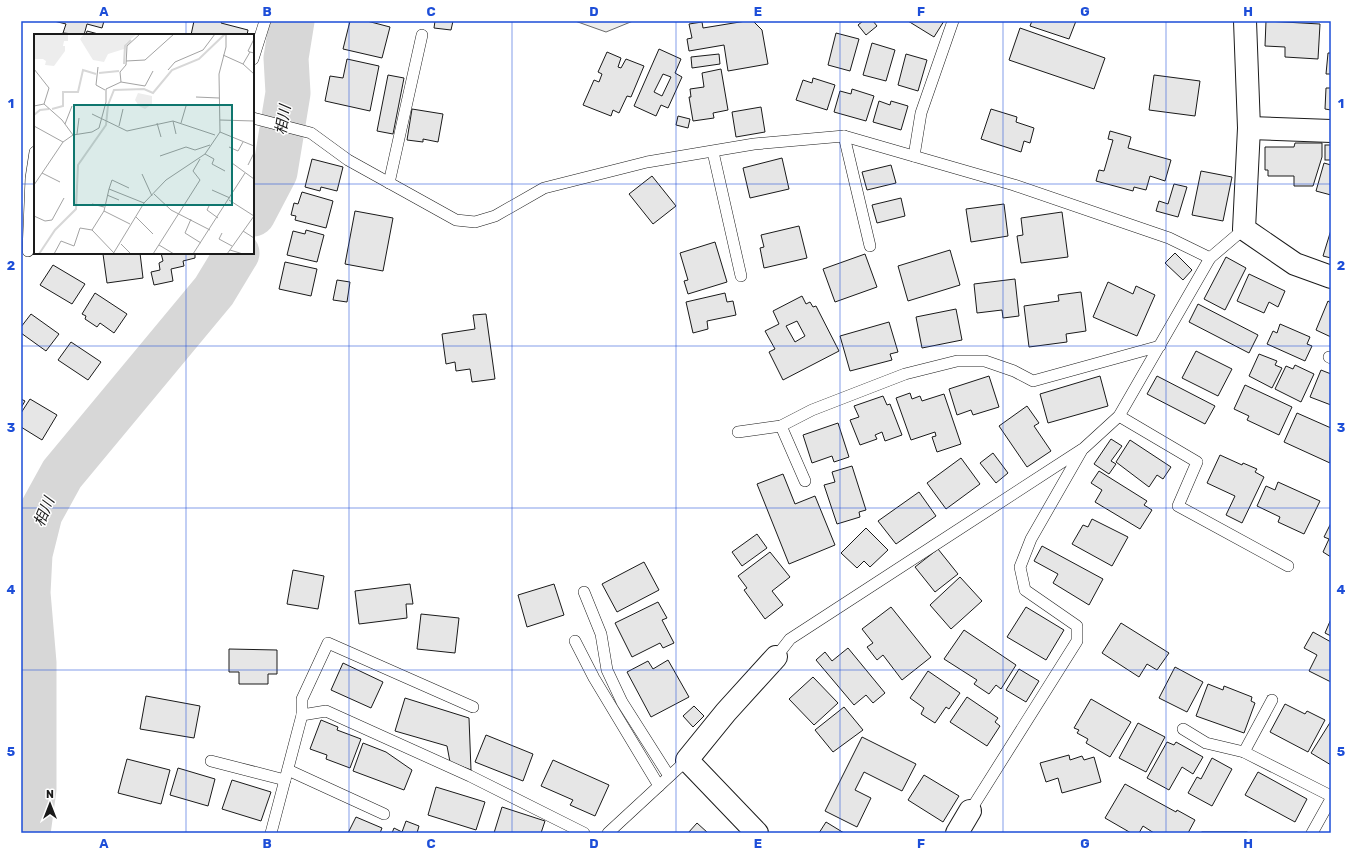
<svg xmlns="http://www.w3.org/2000/svg" width="1352" height="854" font-family="Rubik,'Noto Sans JP',sans-serif">
	<style>
		.built { fill: #ededed; stroke: #6a6a6a }
		.lines { fill: none; stroke-linecap: round; stroke-linejoin: round }
		.river { stroke: #d7d7d7; stroke-width: 45 }
		.building { fill: #e6e6e6; stroke: #1a1a1a; fill-rule: evenodd }
		.service-casing { stroke: #1a1a1a; stroke-width: 12 }
		.minor-casing { stroke: #1a1a1a; stroke-width: 24 }
		.service { stroke: #fff; stroke-width: 11 }
		.minor { stroke: #fff; stroke-width: 22 }
		.grid { fill: none; stroke: #1d4ed8; stroke-width: 1; stroke-opacity: 0.55 }
		.labels { text-anchor: middle; dominant-baseline: central; stroke-width: 3; stroke-linejoin: round; paint-order: stroke }
		.water-label { font-size: 15px; font-style: italic; fill: #1a1a1a; stroke: #fff }
		.inset-river { fill: none; stroke: #d7d7d7; stroke-width: 2 }
		.inset-road { fill: none; stroke: #a3a3a3; stroke-width: 1 }
		.view { fill: #0f766e; fill-opacity: 0.15; stroke: #0f766e; stroke-width: 2 }
		.inset-edge { fill: none; stroke: #1a1a1a; stroke-width: 2 }
		.neatline { fill: none; stroke: #1d4ed8; stroke-width: 1.5 }
		.grid-label { font-size: 13px; text-anchor: middle; font-weight: bold; fill: #1d4ed8 }
	</style>
	<rect width="100%" height="100%" fill="#fff"/>
	<!-- built -->
	<path class="built" d="M 575,21 L 633,21 L 606,32 Z"/>
	<g class="lines">
		<!-- river -->
		<g class="river">
			<path d="M 253,214 L 275,172 L 288,93 L 286,58 L 292,21"/>
			<path d="M 28,833 L 34,789 L 34,663 L 28,593 L 30,554 L 40,514 L 62,474 L 214,291 L 237,253"/>
		</g>
	</g>
	<!-- building -->
	<g class="building">
		<path d="M 54,21 L 104,21 L 102,28 L 87,24 L 84,35 L 63,33 L 66,24 Z"/>
		<path d="M 194,21 L 222,21 L 221,23 L 248,30 L 247,35 L 191,35 Z"/>
		<path d="M 350,21 L 367,21 L 390,27 L 382,58 L 343,49 Z"/>
		<path d="M 435,21 L 453,21 L 451,30 L 434,28 Z"/>
		<path d="M 746,21 L 753,21 L 762,30 L 768,64 L 728,71 L 724,45 L 689,51 L 687,39 L 692,38 L 689,24 L 702,22 L 703,28 Z"/>
		<path d="M 863,21 L 873,21 L 877,26 L 866,35 L 858,25 Z"/>
		<path d="M 908,21 L 944,21 L 934,37 Z"/>
		<path d="M 1032,21 L 1076,21 L 1069,39 L 1030,26 Z"/>
		<path d="M 1266,21 L 1320,24 L 1318,59 L 1285,57 L 1285,47 L 1265,46 Z"/>
		<path d="M 1020,28 L 1105,58 L 1094,89 L 1009,60 Z"/>
		<path d="M 87,31 L 102,35 L 86,35 Z"/>
		<path d="M 836,33 L 859,39 L 850,71 L 828,65 Z"/>
		<path d="M 872,43 L 895,50 L 886,81 L 863,75 Z"/>
		<path d="M 659,49 L 681,59 L 675,73 L 682,77 L 668,108 L 661,105 L 656,116 L 634,106 ZM 663,74 L 671,77 L 662,96 L 654,92 Z"/>
		<path d="M 607,52 L 621,58 L 618,67 L 621,68 L 626,59 L 644,66 L 631,97 L 627,96 L 619,113 L 613,110 L 611,116 L 583,105 L 594,80 L 599,82 L 602,74 L 598,72 Z"/>
		<path d="M 1328,53 L 1331,53 L 1331,74 L 1326,74 Z"/>
		<path d="M 719,54 L 720,64 L 692,68 L 691,57 Z"/>
		<path d="M 906,54 L 927,60 L 918,91 L 898,85 Z"/>
		<path d="M 347,59 L 379,66 L 370,111 L 325,101 L 330,76 L 343,78 Z"/>
		<path d="M 721,69 L 728,110 L 713,113 L 714,118 L 693,121 L 689,97 L 691,97 L 690,89 L 704,87 L 702,73 Z"/>
		<path d="M 388,75 L 404,78 L 393,134 L 377,131 Z"/>
		<path d="M 1154,75 L 1200,81 L 1195,116 L 1149,110 Z"/>
		<path d="M 813,78 L 835,85 L 827,110 L 796,100 L 803,80 L 812,83 Z"/>
		<path d="M 1326,88 L 1331,88 L 1331,110 L 1325,109 Z"/>
		<path d="M 852,89 L 874,96 L 866,121 L 834,112 L 840,91 L 851,94 Z"/>
		<path d="M 879,101 L 890,105 L 891,101 L 908,106 L 901,130 L 873,122 Z"/>
		<path d="M 761,107 L 765,132 L 736,137 L 732,112 Z"/>
		<path d="M 412,109 L 443,114 L 438,142 L 423,139 L 423,142 L 407,140 Z"/>
		<path d="M 991,109 L 1017,117 L 1016,122 L 1034,128 L 1030,143 L 1024,141 L 1021,152 L 981,139 Z"/>
		<path d="M 678,116 L 690,119 L 688,128 L 676,125 Z"/>
		<path d="M 1110,131 L 1131,137 L 1128,148 L 1171,160 L 1165,181 L 1150,176 L 1146,190 L 1134,187 L 1133,191 L 1096,181 L 1099,170 L 1104,171 L 1113,140 L 1108,139 Z"/>
		<path d="M 1295,143 L 1322,143 L 1322,157 L 1313,186 L 1294,186 L 1294,176 L 1268,176 L 1268,170 L 1265,170 L 1265,147 L 1294,147 Z"/>
		<rect x="1325" y="145" width="6" height="15"/>
		<path d="M 782,158 L 789,189 L 750,198 L 743,168 Z"/>
		<path d="M 312,159 L 343,167 L 337,191 L 321,187 L 320,191 L 305,187 Z"/>
		<path d="M 1324,163 L 1331,165 L 1331,195 L 1316,191 Z"/>
		<path d="M 891,165 L 896,183 L 867,190 L 862,172 Z"/>
		<path d="M 1201,171 L 1232,177 L 1223,221 L 1192,215 Z"/>
		<path d="M 652,176 L 676,206 L 653,224 L 629,194 Z"/>
		<path d="M 1174,184 L 1187,187 L 1178,217 L 1156,211 L 1159,201 L 1168,204 Z"/>
		<path d="M 302,192 L 333,201 L 326,228 L 295,220 L 296,216 L 291,215 L 294,203 L 298,204 Z"/>
		<path d="M 901,198 L 905,216 L 877,223 L 872,205 Z"/>
		<path d="M 1004,204 L 1008,236 L 971,242 L 966,209 Z"/>
		<path d="M 355,211 L 393,218 L 383,271 L 345,264 Z"/>
		<path d="M 1062,212 L 1068,257 L 1021,263 L 1017,236 L 1023,235 L 1021,218 Z"/>
		<path d="M 799,226 L 807,258 L 764,268 L 760,248 L 764,247 L 761,235 Z"/>
		<path d="M 306,230 L 324,235 L 317,262 L 287,255 L 293,231 L 305,234 Z"/>
		<path d="M 1331,230 L 1331,258 L 1323,256 Z"/>
		<path d="M 715,242 L 727,282 L 688,294 L 684,281 L 688,280 L 680,253 Z"/>
		<path d="M 950,250 L 960,285 L 908,301 L 898,266 Z"/>
		<path d="M 113,253 L 140,253 L 143,278 L 107,283 L 103,254 Z"/>
		<path d="M 161,253 L 195,253 L 195,258 L 183,261 L 184,266 L 171,269 L 173,281 L 154,285 L 151,272 L 160,270 L 159,263 L 163,261 Z"/>
		<path d="M 1175,253 L 1192,270 L 1183,280 L 1165,263 Z"/>
		<path d="M 865,254 L 877,287 L 835,302 L 823,269 Z"/>
		<path d="M 1226,257 L 1246,268 L 1225,310 L 1204,299 Z"/>
		<path d="M 285,262 L 317,269 L 311,296 L 279,289 Z"/>
		<path d="M 53,265 L 85,284 L 72,304 L 40,285 Z"/>
		<path d="M 1249,274 L 1285,291 L 1278,307 L 1269,302 L 1264,313 L 1237,301 Z"/>
		<path d="M 1015,279 L 1019,316 L 1003,318 L 1002,310 L 977,313 L 974,284 Z"/>
		<path d="M 337,280 L 350,282 L 347,302 L 333,300 Z"/>
		<path d="M 1108,282 L 1133,294 L 1136,286 L 1155,295 L 1137,336 L 1093,317 Z"/>
		<path d="M 1081,292 L 1086,331 L 1066,334 L 1067,342 L 1029,347 L 1024,306 L 1059,301 L 1058,295 Z"/>
		<path d="M 95,293 L 127,314 L 114,333 L 100,323 L 97,327 L 85,319 L 86,316 L 82,314 Z"/>
		<path d="M 725,293 L 727,302 L 733,301 L 736,315 L 707,321 L 708,329 L 693,333 L 686,302 Z"/>
		<path d="M 802,296 L 806,304 L 810,302 L 813,307 L 816,306 L 839,351 L 783,380 L 769,352 L 775,349 L 765,331 L 779,324 L 773,311 ZM 797,321 L 805,336 L 795,342 L 786,326 Z"/>
		<path d="M 1328,301 L 1331,303 L 1331,337 L 1316,330 Z"/>
		<path d="M 1198,304 L 1258,335 L 1249,353 L 1189,322 Z"/>
		<path d="M 956,309 L 962,340 L 922,348 L 916,317 Z"/>
		<path d="M 31,314 L 59,334 L 46,351 L 21,333 L 21,327 Z"/>
		<path d="M 486,314 L 495,379 L 472,382 L 470,369 L 456,371 L 455,362 L 446,364 L 442,334 L 475,329 L 473,315 Z"/>
		<path d="M 889,322 L 898,352 L 890,354 L 892,360 L 850,371 L 840,336 Z"/>
		<path d="M 1280,324 L 1310,337 L 1307,344 L 1312,346 L 1305,361 L 1267,344 L 1273,331 L 1277,333 Z"/>
		<path d="M 71,342 L 101,362 L 88,380 L 58,360 Z"/>
		<path d="M 1196,351 L 1232,369 L 1218,396 L 1182,378 Z"/>
		<path d="M 1259,354 L 1277,361 L 1275,365 L 1282,368 L 1272,388 L 1249,376 Z"/>
		<path d="M 1295,365 L 1314,374 L 1301,402 L 1275,389 L 1286,366 L 1293,369 Z"/>
		<path d="M 1321,370 L 1331,374 L 1331,405 L 1310,397 Z"/>
		<path d="M 989,376 L 999,407 L 973,415 L 971,410 L 957,415 L 949,389 Z"/>
		<path d="M 1100,376 L 1108,406 L 1048,423 L 1040,394 Z"/>
		<path d="M 1157,376 L 1215,406 L 1205,424 L 1147,394 Z"/>
		<path d="M 1245,385 L 1292,407 L 1279,435 L 1247,420 L 1249,416 L 1234,409 Z"/>
		<path d="M 910,393 L 912,399 L 920,396 L 922,401 L 944,394 L 961,444 L 937,452 L 932,437 L 936,436 L 935,432 L 911,440 L 896,398 Z"/>
		<path d="M 883,396 L 887,405 L 890,404 L 902,435 L 885,441 L 882,432 L 875,435 L 877,439 L 860,445 L 850,420 L 859,417 L 854,406 Z"/>
		<path d="M 21,399 L 25,401 L 21,408 Z"/>
		<path d="M 30,399 L 57,415 L 42,440 L 21,427 L 21,413 Z"/>
		<path d="M 1027,406 L 1039,423 L 1034,426 L 1051,451 L 1027,467 L 999,426 Z"/>
		<path d="M 1297,413 L 1331,428 L 1330,463 L 1284,442 Z"/>
		<path d="M 838,423 L 849,457 L 834,462 L 832,456 L 812,463 L 803,435 Z"/>
		<path d="M 1111,439 L 1122,446 L 1111,461 L 1116,464 L 1109,474 L 1094,464 Z"/>
		<path d="M 1130,440 L 1171,467 L 1163,479 L 1157,475 L 1149,487 L 1116,462 Z"/>
		<path d="M 993,453 L 1008,473 L 996,483 L 980,463 Z"/>
		<path d="M 1220,455 L 1242,465 L 1243,463 L 1257,469 L 1255,472 L 1264,477 L 1242,523 L 1226,515 L 1235,496 L 1207,483 Z"/>
		<path d="M 961,458 L 980,484 L 946,509 L 927,483 Z"/>
		<path d="M 852,466 L 866,510 L 859,512 L 860,517 L 837,524 L 824,485 L 835,482 L 832,472 Z"/>
		<path d="M 1099,471 L 1147,501 L 1144,505 L 1152,510 L 1140,529 L 1095,502 L 1102,490 L 1091,483 Z"/>
		<path d="M 783,474 L 795,504 L 815,496 L 835,545 L 789,564 L 757,484 Z"/>
		<path d="M 1278,482 L 1320,501 L 1304,534 L 1278,522 L 1280,517 L 1257,506 L 1266,486 L 1275,490 Z"/>
		<path d="M 919,492 L 936,516 L 896,544 L 878,521 Z"/>
		<path d="M 1092,519 L 1128,537 L 1112,566 L 1072,544 L 1083,525 L 1088,527 Z"/>
		<path d="M 1331,523 L 1331,557 L 1323,552 L 1329,539 L 1324,537 Z"/>
		<path d="M 866,528 L 888,550 L 870,567 L 864,561 L 857,568 L 841,553 Z"/>
		<path d="M 757,534 L 767,548 L 742,566 L 732,552 Z"/>
		<path d="M 1042,546 L 1103,579 L 1089,605 L 1053,583 L 1058,574 L 1034,561 Z"/>
		<path d="M 938,549 L 958,574 L 935,592 L 915,567 Z"/>
		<path d="M 770,552 L 790,577 L 772,591 L 783,605 L 765,619 L 744,590 L 747,588 L 738,576 Z"/>
		<path d="M 644,562 L 659,590 L 617,612 L 602,584 Z"/>
		<path d="M 293,570 L 324,576 L 318,609 L 287,604 Z"/>
		<path d="M 960,577 L 982,601 L 951,629 L 930,605 Z"/>
		<path d="M 410,584 L 413,604 L 406,604 L 407,618 L 359,624 L 355,591 Z"/>
		<path d="M 554,584 L 564,615 L 527,627 L 518,595 Z"/>
		<path d="M 658,602 L 667,618 L 662,620 L 674,643 L 663,648 L 660,643 L 632,657 L 615,623 Z"/>
		<path d="M 891,607 L 931,657 L 902,680 L 883,655 L 877,660 L 867,647 L 873,643 L 862,629 Z"/>
		<path d="M 1026,607 L 1064,630 L 1046,660 L 1007,637 Z"/>
		<path d="M 421,614 L 459,618 L 455,653 L 417,649 Z"/>
		<path d="M 1331,619 L 1331,636 L 1325,633 Z"/>
		<path d="M 1121,623 L 1169,653 L 1157,670 L 1147,664 L 1139,677 L 1102,653 Z"/>
		<path d="M 964,630 L 1016,665 L 1001,689 L 996,685 L 989,694 L 974,684 L 977,680 L 944,659 Z"/>
		<path d="M 1313,632 L 1331,642 L 1331,682 L 1309,671 L 1317,655 L 1304,648 Z"/>
		<path d="M 848,648 L 885,693 L 873,703 L 866,695 L 854,705 L 816,660 L 825,652 L 832,661 Z"/>
		<path d="M 229,649 L 277,650 L 277,674 L 268,674 L 268,684 L 239,684 L 239,672 L 229,672 Z"/>
		<path d="M 668,660 L 689,697 L 651,717 L 627,672 L 648,661 L 653,669 Z"/>
		<path d="M 343,663 L 383,682 L 371,708 L 331,690 Z"/>
		<path d="M 1175,667 L 1203,682 L 1187,712 L 1159,698 Z"/>
		<path d="M 1019,669 L 1039,681 L 1026,702 L 1006,690 Z"/>
		<path d="M 928,671 L 960,693 L 949,709 L 946,707 L 935,723 L 921,714 L 924,708 L 910,698 Z"/>
		<path d="M 813,677 L 838,703 L 814,725 L 789,699 Z"/>
		<path d="M 1208,684 L 1223,690 L 1224,686 L 1252,697 L 1251,701 L 1255,703 L 1244,733 L 1196,716 Z"/>
		<path d="M 146,696 L 200,706 L 194,738 L 140,729 Z"/>
		<path d="M 967,697 L 998,718 L 995,722 L 1000,726 L 987,746 L 950,722 Z"/>
		<path d="M 405,698 L 469,718 L 471,770 L 450,762 L 447,746 L 395,731 Z"/>
		<path d="M 1091,699 L 1131,722 L 1110,757 L 1086,743 L 1088,739 L 1077,733 L 1079,730 L 1074,728 Z"/>
		<path d="M 1285,704 L 1305,714 L 1307,711 L 1325,720 L 1308,752 L 1270,732 Z"/>
		<path d="M 694,706 L 704,716 L 693,727 L 683,716 Z"/>
		<path d="M 844,707 L 863,730 L 833,752 L 815,730 Z"/>
		<path d="M 321,720 L 338,727 L 337,730 L 361,739 L 350,768 L 326,759 L 327,755 L 310,749 Z"/>
		<path d="M 1331,721 L 1331,765 L 1311,753 Z"/>
		<path d="M 1138,723 L 1165,737 L 1146,772 L 1119,758 Z"/>
		<path d="M 486,735 L 533,754 L 523,781 L 475,762 Z"/>
		<path d="M 862,737 L 916,764 L 902,791 L 864,772 L 855,790 L 871,798 L 857,827 L 825,811 Z"/>
		<path d="M 1167,742 L 1174,745 L 1176,742 L 1203,757 L 1193,774 L 1182,767 L 1169,790 L 1147,778 Z"/>
		<path d="M 363,743 L 386,752 L 412,770 L 404,790 L 353,771 Z"/>
		<path d="M 1069,755 L 1070,760 L 1082,756 L 1084,760 L 1094,757 L 1101,782 L 1062,793 L 1058,778 L 1046,782 L 1040,763 Z"/>
		<path d="M 1212,758 L 1232,769 L 1212,806 L 1188,793 L 1197,777 L 1201,779 Z"/>
		<path d="M 127,759 L 170,770 L 161,804 L 118,793 Z"/>
		<path d="M 553,760 L 609,785 L 595,816 L 570,805 L 573,800 L 541,786 Z"/>
		<path d="M 178,768 L 215,779 L 208,806 L 170,795 Z"/>
		<path d="M 1258,772 L 1307,799 L 1295,822 L 1245,795 Z"/>
		<path d="M 924,775 L 959,796 L 943,822 L 908,800 Z"/>
		<path d="M 232,780 L 271,792 L 261,821 L 222,809 Z"/>
		<path d="M 1125,784 L 1176,812 L 1177,810 L 1195,820 L 1188,833 L 1154,833 L 1143,826 L 1139,833 L 1131,833 L 1105,818 Z"/>
		<path d="M 436,787 L 485,802 L 476,830 L 428,815 Z"/>
		<path d="M 502,807 L 545,821 L 541,833 L 494,833 Z"/>
		<path d="M 356,817 L 382,828 L 380,833 L 348,833 Z"/>
		<path d="M 406,821 L 419,826 L 417,833 L 392,833 L 394,828 L 402,832 Z"/>
		<path d="M 826,822 L 844,833 L 819,833 Z"/>
		<path d="M 697,823 L 708,833 L 688,833 Z"/>
		<rect x="1202" y="832" width="45" height="1"/>
	</g>
	<g class="lines">
		<!-- service casing -->
		<g class="service-casing">
			<g id="service">
				<path d="M 253,59 L 265,21"/>
				<path d="M 253,118 L 311,133 L 348,160 L 456,220 L 475,222 L 495,216 L 544,188 L 647,162 L 754,144 L 844,136 L 1014,185 L 1169,238 L 1210,258"/>
				<path d="M 844,136 L 870,246"/>
				<path d="M 713,152 L 741,276"/>
				<path d="M 914,156 L 921,113 L 953,21"/>
				<path d="M 389,183 L 422,35"/>
				<path d="M 28,251 L 31,178 L 35,152"/>
				<path d="M 1329,357 L 1331,358"/>
				<path d="M 1119,416 L 1197,462 L 1178,506 L 1288,566"/>
				<path d="M 781,426 L 805,481"/>
				<path d="M 738,432 L 781,426 L 812,410 L 905,374 L 957,361 L 985,361 L 1014,371 L 1033,381 L 1160,346"/>
				<path d="M 584,592 L 601,634 L 607,670 L 622,702 L 669,776"/>
				<path d="M 575,641 L 594,678 L 659,786"/>
				<path d="M 776,657 L 790,639 L 1084,448 L 1119,416 L 1210,258 L 1244,229"/>
				<path d="M 302,715 L 302,699 L 328,643 L 473,707"/>
				<path d="M 1183,729 L 1206,743 L 1244,752 L 1331,796"/>
				<path d="M 1244,752 L 1272,700"/>
				<path d="M 211,761 L 285,780"/>
				<path d="M 288,770 L 384,814"/>
				<path d="M 970,811 L 1077,641 L 1077,626 L 1025,590 L 1020,567 L 1031,539 L 1082,450"/>
				<path d="M 271,833 L 302,715 L 326,711 L 470,776 L 584,833"/>
				<path d="M 608,833 L 687,760"/>
				<path d="M 1312,833 L 1331,799"/>
			</g>
		</g>
		<!-- minor casing -->
		<g class="minor-casing">
			<g id="minor">
				<path d="M 1245,21 L 1249,128 L 1244,229 L 1295,264 L 1331,277"/>
				<path d="M 1249,128 L 1331,131"/>
				<path d="M 757,833 L 687,760 L 726,712 L 776,657"/>
				<path d="M 957,833 L 970,811"/>
			</g>
		</g>
		<!-- service -->
		<use href="#service" class="service"/>
		<!-- minor -->
		<use href="#minor" class="minor"/>
	</g>
	<!-- grid -->
	<path class="grid" d="M 186,21 L 186,35M 349,21 L 349,833M 512,21 L 512,833M 676,21 L 676,833M 840,21 L 840,833M 1003,21 L 1003,833M 1166,21 L 1166,833M 21,184 L 35,184M 253,184 L 1331,184M 186,253 L 186,833M 21,346 L 1331,346M 21,508 L 1331,508M 21,670 L 1331,670"/>
	<g class="labels">
		<!-- water labels -->
		<g class="water-label">
			<text transform="translate(283 120) rotate(-81)">相川</text>
			<text transform="translate(44 512) rotate(-68)">相川</text>
		</g>
	</g>
	<!-- overview -->
	<g transform="translate(34 34)">
		<rect width="220" height="220" fill="#fff"/>
		<path d="M 0,0 L 34,0 L 34,7 L 30,7 L 29,12 L 31,12 L 31,17 L 20,32 L 11,31 L 12,27 L 9,25 L 0,25 ZM 50,0 L 103,0 L 92,9 L 90,15 L 74,20 L 70,28 L 59,26 L 46,5 ZM 104,59 L 118,62 L 118,70 L 111,75 L 105,72 L 101,66 Z" fill="#ededed"/>
		<path class="inset-river" d="M 90,30 L 91,12 L 97,6M 65,39 L 85,37M 18,75 L 29,72 L 29,58 L 44,58 L 49,36 L 62,40M 0,81 L 6,76 L 15,75M 5,220 L 21,196 L 42,175 L 44,131 L 72,91 L 74,71 L 80,56 L 110,55 L 119,59 L 138,36 L 165,25 L 191,0"/>
		<path class="inset-road" d="M 192,0 L 192,13 L 185,40 L 186,98 L 220,112M 216,18 L 214,17 L 220,5M 189,21 L 209,30 L 220,40M 92,27 L 111,26 L 140,0M 209,30 L 216,18 L 220,19M 64,33 L 62,51 L 71,56M 0,35 L 15,54 L 10,70M 134,36 L 141,28 L 169,16 L 181,0M 87,48 L 111,52 L 119,37M 162,63 L 185,64M 0,72 L 10,70 L 28,86 L 39,101M 58,80 L 93,97 L 139,87 L 181,101M 186,86 L 220,87M 139,87 L 142,100M 123,89 L 127,103M 147,89 L 152,72M 31,90 L 38,72M 0,92 L 29,108M 85,92 L 89,75M 43,100 L 45,84M 195,113 L 204,117 L 209,108M 171,120 L 180,125 L 178,130 L 191,137M 126,122 L 152,113 L 161,116 L 176,111M 198,129 L 220,145M 214,131 L 220,119M 8,139 L 26,148M 108,140 L 118,162M 0,151 L 29,108 L 39,101 L 58,98 L 65,94 L 72,68 L 72,55 L 87,48 L 86,38 L 92,31 L 93,12 L 106,0M 75,155 L 78,146 L 95,154M 178,156 L 196,164M 120,160 L 137,176 L 176,196M 73,161 L 85,166M 195,166 L 220,182M 58,170 L 70,173M 175,172 L 173,176 L 184,184M 0,182 L 11,187 L 18,186 L 30,164M 102,183 L 119,200M 157,185 L 151,199 L 167,209M 96,190 L 70,177 L 75,155 L 110,169M 58,196 L 80,219M 209,197 L 220,204M 188,199 L 185,205 L 198,212M 87,210 L 97,220M 125,211 L 140,220M 196,216 L 209,220M 20,220 L 27,207 L 40,212 L 46,194 L 58,196 L 70,177M 79,220 L 110,169 L 132,146 L 171,120 L 186,98M 119,220 L 166,146 L 159,137 L 166,125M 159,220 L 211,139M 193,220 L 220,182"/>
		<path class="view" d="M 40,71 L 198,71 L 198,171 L 40,171 Z"/>
		<rect width="220" height="220" class="inset-edge"/>
	</g>
	<!-- border -->
	<rect width="1352" height="854" fill="none" stroke="#ffffff" stroke-width="44"/>
	<!-- north arrow -->
	<g transform="translate(50 804)" stroke="#ffffff" stroke-width="3" paint-order="stroke">
	<path d="M0-3L7 15L0 10L-7 15Z" fill="#1a1a1a"/>
	<text y="-6" font-size="11" font-weight="bold" text-anchor="middle" fill="#1a1a1a">N</text>
	</g>
	<rect x="22" y="22" width="1308" height="810" class="neatline"/>
	<g class="grid-label">
		<text x="104" y="16">A</text>
		<text x="267" y="16">B</text>
		<text x="431" y="16">C</text>
		<text x="594" y="16">D</text>
		<text x="758" y="16">E</text>
		<text x="921" y="16">F</text>
		<text x="1085" y="16">G</text>
		<text x="1248" y="16">H</text>
		<text x="11" y="108">1</text>
		<text x="1341" y="108">1</text>
		<text x="11" y="270">2</text>
		<text x="1341" y="270">2</text>
		<text x="11" y="432">3</text>
		<text x="1341" y="432">3</text>
		<text x="11" y="594">4</text>
		<text x="1341" y="594">4</text>
		<text x="11" y="756">5</text>
		<text x="1341" y="756">5</text>
		<text x="104" y="848">A</text>
		<text x="267" y="848">B</text>
		<text x="431" y="848">C</text>
		<text x="594" y="848">D</text>
		<text x="758" y="848">E</text>
		<text x="921" y="848">F</text>
		<text x="1085" y="848">G</text>
		<text x="1248" y="848">H</text>
	</g>
</svg>
